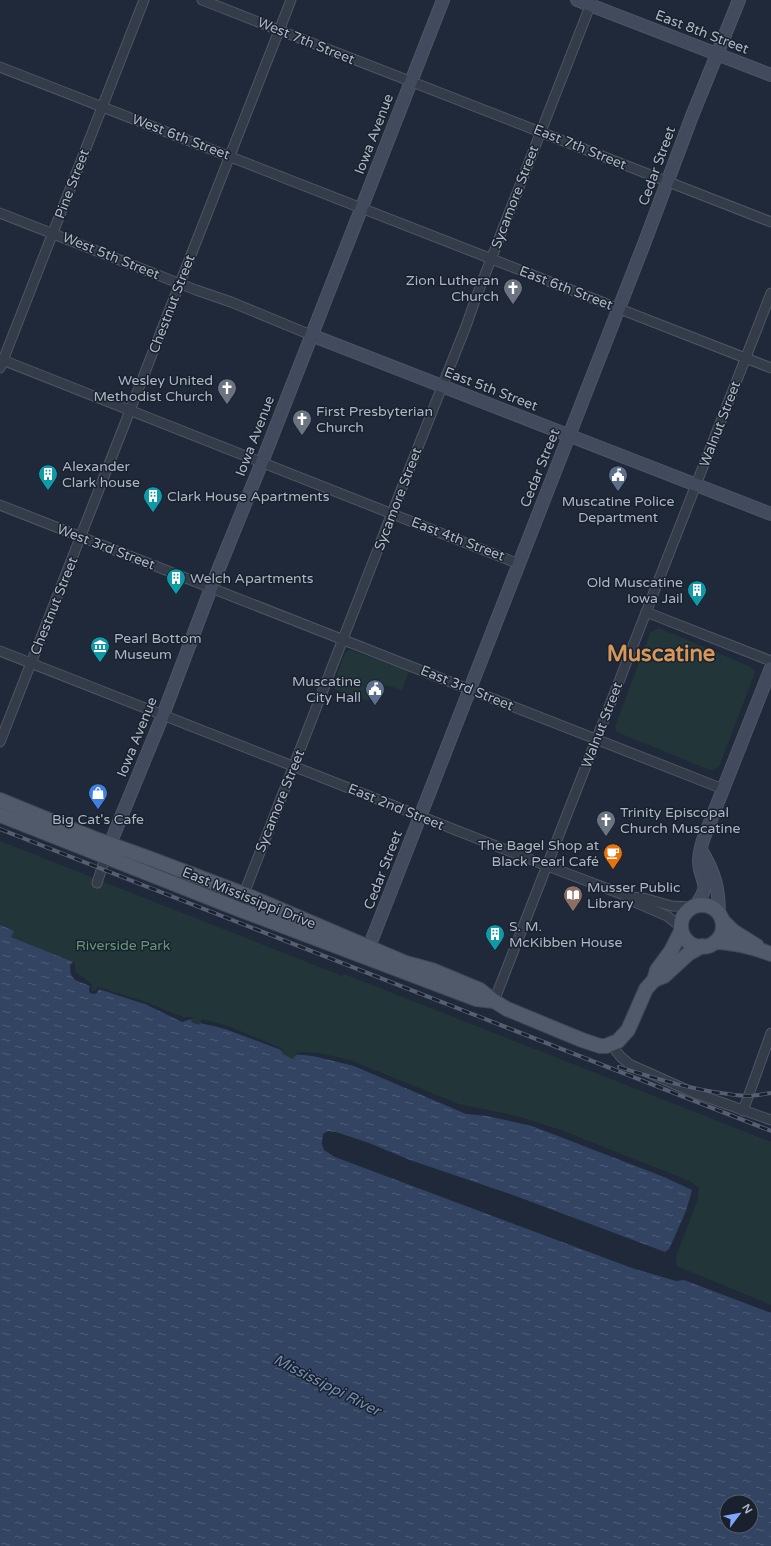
<svg xmlns="http://www.w3.org/2000/svg" width="771" height="1546" font-family="'Varela Round',sans-serif">
	<style>
		.green { fill: #22363a }
		.water { fill: url(#water-ripples); fill-rule: evenodd }
		.pier { fill: #202939 }
		.lines { fill: none; stroke-linecap: round; stroke-linejoin: round }
		.street-casing { stroke: #4e5664; stroke-width: 11 }
		.secondary-casing { stroke: #4e5664; stroke-width: 14 }
		.primary-casing { stroke: #3d4553; stroke-width: 16 }
		.street { stroke: #343c4a; stroke-width: 9 }
		.secondary { stroke: #424a5d; stroke-width: 12 }
		.primary { stroke: #515a6a; stroke-width: 14 }
		.rail-casing { stroke: #555f71; stroke-width: 4 }
		.rail { stroke: #19212e; stroke-width: 2.5; stroke-dasharray: 8; stroke-linecap: butt }
		.labels { text-anchor: middle; dominant-baseline: central; stroke-width: 3; stroke-linejoin: round; paint-order: stroke }
		.street-label { font-size: 14px; fill: #aeb6c6; stroke: #19212e }
		.poi-label { font-size: 14px; fill: #aeb6c6; stroke: #19212e; text-anchor: start }
		.park-label { font-size: 14px; fill: #659873; stroke: #19212e }
		.water-label { font-size: 15px; font-style: italic; fill: #758bb0; stroke: #19212e }
		.town-label { font-size: 22px; font-weight: bold; fill: #d79758; stroke: #19212e }
	</style>
	<defs>
		<pattern id="water-ripples" width="26" height="14" patternUnits="userSpaceOnUse"><rect width="26" height="14" fill="#334462"/><path d="M2 4q2-2 4 0t4 0M15 11q2-2 4 0t4 0" fill="none" stroke="#4e5d77"/></pattern>
	</defs>
	<rect width="100%" height="100%" fill="#202939"/>
	<!-- green -->
	<g class="green">
		<path d="M 659,628 L 751,667 L 755,672 L 719,767 L 710,770 L 617,732 L 615,727 L 650,633 Z"/>
		<path d="M 350,650 L 409,671 L 402,690 L 386,685 L 382,693 L 373,694 L 368,701 L 358,697 L 357,698 L 332,688 L 344,656 L 347,651 Z"/>
		<path d="M 0,841 L 342,976 L 344,974 L 771,1142 L 771,1307 L 675,1267 L 458,1106 L 293,1059 L 282,1054 L 282,1052 L 199,1025 L 191,1022 L 192,1019 L 183,1019 L 99,989 L 97,993 L 94,994 L 35,947 L 11,937 L 0,925 Z"/>
	</g>
	<!-- water -->
	<path class="water" d="M 0,925 L 14,931 L 11,937 L 73,962 L 74,973 L 90,986 L 89,990 L 94,994 L 99,989 L 145,1004 L 183,1019 L 192,1019 L 191,1022 L 199,1025 L 201,1021 L 227,1028 L 280,1049 L 283,1054 L 293,1059 L 296,1055 L 301,1054 L 349,1062 L 458,1106 L 516,1118 L 697,1188 L 674,1256 L 675,1267 L 771,1307 L 771,1546 L 0,1546 ZM 727,1502 L 751,1502 L 751,1526 L 727,1526 Z"/>
	<!-- pier -->
	<g class="pier">
		<path d="M 74,961 L 76,972 L 92,984 L 91,991 L 95,991 L 97,988 L 99,987 L 146,1002 L 183,1017 L 193,1017 L 192,1019 L 182,1022 L 145,1004 L 99,989 L 97,993 L 94,994 L 90,993 L 89,990 L 90,986 L 75,980 L 71,975 L 70,965 Z"/>
		<path d="M 202,1019 L 228,1026 L 281,1048 L 284,1051 L 225,1029 L 200,1023 Z"/>
		<path d="M 301,1052 L 319,1053 L 350,1060 L 459,1104 L 517,1116 L 561,1130 L 690,1181 L 699,1188 L 698,1199 L 676,1256 L 677,1266 L 771,1305 L 771,1313 L 684,1280 L 676,1281 L 632,1268 L 335,1157 L 324,1150 L 322,1144 L 323,1134 L 328,1131 L 336,1132 L 369,1143 L 410,1160 L 513,1195 L 665,1252 L 669,1249 L 674,1238 L 686,1211 L 692,1190 L 664,1177 L 532,1126 L 487,1116 L 466,1114 L 354,1066 L 313,1056 L 294,1054 Z"/>
	</g>
	<g class="lines">
		<!-- street casing -->
		<g class="street-casing">
			<g id="street">
				<path d="M 202,0 L 771,222"/>
				<path d="M 0,67 L 771,368"/>
				<path d="M 0,213 L 196,290 L 231,302 L 311,335"/>
				<path d="M 0,359 L 519,564"/>
				<path d="M 0,368 L 144,0"/>
				<path d="M 0,505 L 723,789"/>
				<path d="M 646,612 L 771,661"/>
				<path d="M 0,651 L 537,862 L 624,895 L 630,897 L 643,898 L 672,906 L 692,907"/>
				<path d="M 0,742 L 291,0"/>
				<path d="M 97,883 L 107,852"/>
				<path d="M 630,897 L 637,903 L 667,916 L 681,927"/>
				<path d="M 238,909 L 392,513 L 466,326 L 477,295 L 592,1"/>
				<path d="M 494,1001 L 771,293"/>
				<path d="M 611,1045 L 621,1057 L 629,1064 L 692,1092 L 771,1120"/>
				<path d="M 743,1111 L 771,1033"/>
			</g>
		</g>
		<!-- secondary casing -->
		<g class="secondary-casing">
			<g id="secondary">
				<path d="M 577,0 L 771,75"/>
				<path d="M 311,335 L 771,514"/>
				<path d="M 110,844 L 163,715 L 211,588 L 262,462 L 443,0"/>
				<path d="M 701,850 C 715,873 719,888 719,915"/>
				<path d="M 695,906 C 713,882 700,884 699,862 C 699,855 701,847 703,840 L 771,668"/>
				<path d="M 369,947 L 644,244 L 692,116 L 739,0"/>
			</g>
		</g>
		<!-- primary casing -->
		<g class="primary-casing">
			<g id="primary">
				<path d="M 0,800 L 93,838 L 146,857 L 244,894 L 406,963 L 432,970 L 480,990 L 494,1001 L 507,1009 L 582,1040 L 600,1046 L 606,1046 L 618,1041 L 628,1030 L 646,989 L 654,980 L 657,970 L 671,951 L 681,931"/>
				<path d="M 0,815 L 238,909 L 476,999 L 493,1001"/>
				<circle cx="702" cy="926" r="21"/>
				<path d="M 722,920 L 733,931 L 757,946"/>
				<path d="M 715,942 C 731,942 756,948 771,954"/>
				<path d="M 654,980 L 664,976 L 688,954 L 702,946"/>
			</g>
		</g>
		<!-- street -->
		<use href="#street" class="street"/>
		<!-- secondary -->
		<use href="#secondary" class="secondary"/>
		<!-- primary -->
		<use href="#primary" class="primary"/>
		<!-- rail casing -->
		<g class="rail-casing">
			<g id="rail">
				<path d="M 0,829 L 771,1131"/>
				<path d="M 619,1067 C 661,1080 702,1093 747,1096 C 755,1096 763,1094 771,1093"/>
			</g>
		</g>
		<!-- rail -->
		<use href="#rail" class="rail"/>
	</g>
	<!-- icons -->
	<defs>
		<g id="church-pin" transform="scale(1)"><path d="M0 17L-7.5 6A9.5 9.5 0 1 1 7.5 6Z" fill="#6b7280" stroke="#19212e"/><path d="M-1.2-6h2.4v3.5h3.3v2.4h-3.3V6h-2.4V-.1h-3.3v-2.4h3.3Z" fill="#fff"/></g>
		<g id="building-pin" transform="scale(1)"><path d="M0 17L-7.5 6A9.5 9.5 0 1 1 7.5 6Z" fill="#0f9aa8" stroke="#19212e"/><path d="M-4-6H4V6H1V3H-1V6H-4ZM-2.5-4.3h1.7v1.8h-1.7ZM.8-4.3h1.7v1.8H.8ZM-2.5-1h1.7V.8h-1.7ZM.8-1h1.7V.8H.8Z" fill="#fff"/></g>
		<g id="civic-pin" transform="scale(1)"><path d="M0 17L-7.5 6A9.5 9.5 0 1 1 7.5 6Z" fill="#5c6f8a" stroke="#19212e"/><path d="M-.6-6.5H3V-4.5H.6V-3L4-1V1h2V6H-6V1h2V-1L-.6-3ZM-1.2 2.5V6h2.4V2.5Z" fill="#fff"/></g>
		<g id="museum-pin" transform="scale(1)"><path d="M0 17L-7.5 6A9.5 9.5 0 1 1 7.5 6Z" fill="#0f9aa8" stroke="#19212e"/><path d="M0-6L6-3V-2H-6V-3ZM-5-1h2V3h-2ZM-1-1h2V3h-2ZM3-1h2V3H3ZM-6 4H6V6H-6Z" fill="#fff"/></g>
		<g id="shop-pin" transform="scale(1)"><path d="M0 17L-7.5 6A9.5 9.5 0 1 1 7.5 6Z" fill="#3f7fe0" stroke="#19212e"/><path d="M-5-2.5h2.3a2.7 3.5 0 0 1 5.4 0H5L5.5 6h-11ZM-1.5-2.5h3a1.5 2.3 0 0 0-3 0Z" fill="#fff"/></g>
		<g id="cafe-pin" transform="scale(1)"><path d="M0 17L-7.5 6A9.5 9.5 0 1 1 7.5 6Z" fill="#e8710a" stroke="#19212e"/><path d="M-5.5-4.5H6V0H3Q3 3.5 0 3.5H-2.5Q-5.5 3.5-5.5 0ZM3-3.2v2h1.7v-2ZM-6 4.5H4V6H-6Z" fill="#fff"/></g>
		<g id="library-pin" transform="scale(1)"><path d="M0 17L-7.5 6A9.5 9.5 0 1 1 7.5 6Z" fill="#8d6e63" stroke="#19212e"/><path d="M-6-4Q-3-5.5-.7-3.5V5Q-3 3-6 4ZM6-4Q3-5.5 .7-3.5V5Q3 3 6 4Z" fill="#fff"/></g>
	</defs>
	<g fill-rule="evenodd">
		<use href="#church-pin" x="513" y="288"/>
		<use href="#church-pin" x="227" y="388"/>
		<use href="#church-pin" x="302" y="419"/>
		<use href="#building-pin" x="48" y="474"/>
		<use href="#civic-pin" x="618" y="475"/>
		<use href="#building-pin" x="153" y="496"/>
		<use href="#building-pin" x="176" y="578"/>
		<use href="#building-pin" x="697" y="590"/>
		<use href="#museum-pin" x="100" y="646"/>
		<use href="#civic-pin" x="375" y="689"/>
		<use href="#shop-pin" x="98" y="793"/>
		<use href="#church-pin" x="606" y="820"/>
		<use href="#cafe-pin" x="613" y="853"/>
		<use href="#library-pin" x="573" y="895"/>
		<use href="#building-pin" x="495" y="934"/>
	</g>
	<g class="labels">
		<!-- street labels -->
		<g class="street-label">
			<text transform="translate(702 32) rotate(21)">East 8th Street</text>
			<text transform="translate(306 41) rotate(22)">West 7th Street</text>
			<text transform="translate(374 134) rotate(-69)">Iowa Avenue</text>
			<text transform="translate(181 137) rotate(21)">West 6th Street</text>
			<text transform="translate(580 147) rotate(22)">East 7th Street</text>
			<text transform="translate(657 166) rotate(-70)">Cedar Street</text>
			<text transform="translate(72 184) rotate(-69)">Pine Street</text>
			<text transform="translate(515 197) rotate(-69)">Sycamore Street</text>
			<text transform="translate(111 256) rotate(22)">West 5th Street</text>
			<text transform="translate(566 288) rotate(21)">East 6th Street</text>
			<text transform="translate(172 304) rotate(-69)">Chestnut Street</text>
			<text transform="translate(491 389) rotate(21)">East 5th Street</text>
			<text transform="translate(720 424) rotate(-69)">Walnut Street</text>
			<text transform="translate(255 436) rotate(-69)">Iowa Avenue</text>
			<text transform="translate(540 468) rotate(-68)">Cedar Street</text>
			<text transform="translate(398 499) rotate(-69)">Sycamore Street</text>
			<text transform="translate(458 539) rotate(21)">East 4th Street</text>
			<text transform="translate(106 547) rotate(21)">West 3rd Street</text>
			<text transform="translate(54 606) rotate(-68)">Chestnut Street</text>
			<text transform="translate(467 688) rotate(22)">East 3rd Street</text>
			<text transform="translate(602 725) rotate(-69)">Walnut Street</text>
			<text transform="translate(137 737) rotate(-68)">Iowa Avenue</text>
			<text transform="translate(280 801) rotate(-68)">Sycamore Street</text>
			<text transform="translate(396 807) rotate(22)">East 2nd Street</text>
			<text transform="translate(383 870) rotate(-69)">Cedar Street</text>
			<text transform="translate(249 898) rotate(22)">East Mississippi Drive</text>
		</g>
		<!-- poi labels -->
		<g class="poi-label">
			<text x="499" y="280" text-anchor="end">Zion Lutheran<tspan x="499" dy="16">Church</tspan></text>
			<text x="213" y="380" text-anchor="end">Wesley United<tspan x="213" dy="16">Methodist Church</tspan></text>
			<text x="316" y="411">First Presbyterian<tspan x="316" dy="16">Church</tspan></text>
			<text x="62" y="466">Alexander<tspan x="62" dy="16">Clark house</tspan></text>
			<text x="167" y="496">Clark House Apartments</text>
			<text x="618" y="501" text-anchor="middle">Muscatine Police<tspan x="618" dy="16">Department</tspan></text>
			<text x="190" y="578">Welch Apartments</text>
			<text x="683" y="582" text-anchor="end">Old Muscatine<tspan x="683" dy="16">Iowa Jail</tspan></text>
			<text x="114" y="638">Pearl Bottom<tspan x="114" dy="16">Museum</tspan></text>
			<text x="361" y="681" text-anchor="end">Muscatine<tspan x="361" dy="16">City Hall</tspan></text>
			<text x="620" y="812">Trinity Episcopal<tspan x="620" dy="16">Church Muscatine</tspan></text>
			<text x="98" y="819" text-anchor="middle">Big Cat's Cafe</text>
			<text x="599" y="845" text-anchor="end">The Bagel Shop at<tspan x="599" dy="16">Black Pearl Café</tspan></text>
			<text x="587" y="887">Musser Public<tspan x="587" dy="16">Library</tspan></text>
			<text x="509" y="926">S. M.<tspan x="509" dy="16">McKibben House</tspan></text>
		</g>
		<!-- park labels -->
		<g class="park-label">
			<text x="123" y="945">Riverside Park</text>
		</g>
		<!-- water labels -->
		<g class="water-label">
			<text transform="translate(327 1385) rotate(27)">Mississippi River</text>
		</g>
		<!-- town labels -->
		<g class="town-label">
			<text x="661" y="654">Muscatine</text>
		</g>
	</g>
	<!-- north arrow -->
	<g transform="translate(739 1514) rotate(58)"><circle r="19" fill="#19212e" stroke="#555d6b"/>
	<path d="M0-3L7 15L0 10L-7 15Z" fill="#7ea7fb"/>
	<text y="-6" font-size="11" font-weight="bold" text-anchor="middle" fill="#aeb6c6">N</text>
	</g>
</svg>
